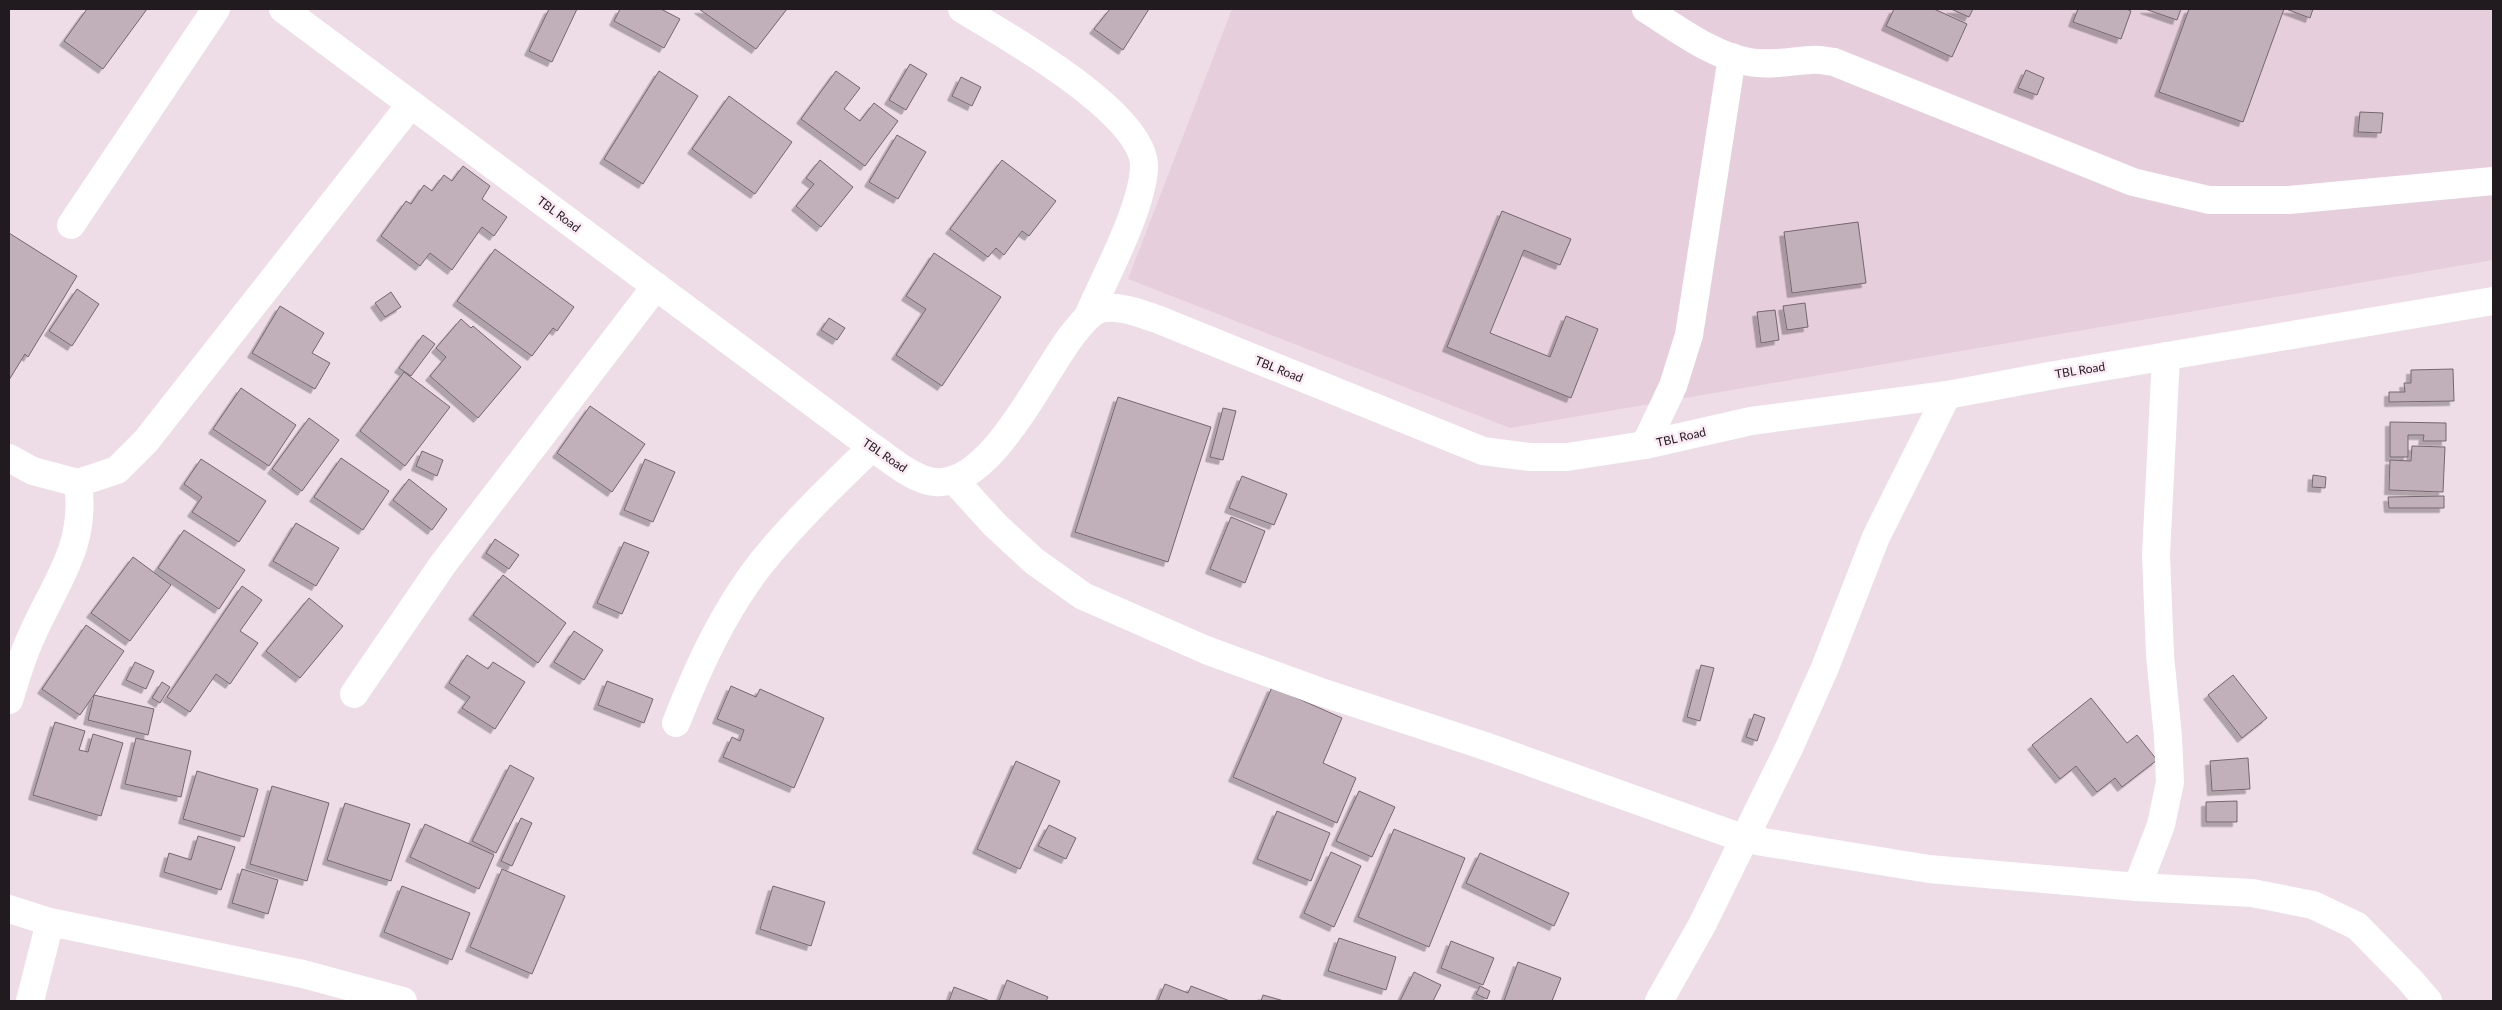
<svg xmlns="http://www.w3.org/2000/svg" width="2502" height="1010" font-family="Lato,sans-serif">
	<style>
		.built { fill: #e6cedc }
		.building { fill: #c1b0ba; stroke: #75666f; filter: url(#shadow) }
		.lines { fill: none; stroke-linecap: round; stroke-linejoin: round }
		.minor { stroke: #fff; stroke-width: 28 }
		.labels { text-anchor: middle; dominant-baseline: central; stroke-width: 5; stroke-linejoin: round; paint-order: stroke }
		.street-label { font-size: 12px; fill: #211b1f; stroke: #fbeaf4 }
	</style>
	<defs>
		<filter id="shadow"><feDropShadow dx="-4.5" dy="4.5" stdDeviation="0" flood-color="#0004"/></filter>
	</defs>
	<rect width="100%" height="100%" fill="#eedde7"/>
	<!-- built -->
	<path class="built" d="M 1232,9 L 2493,9 L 2493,260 L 1510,428 L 1128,279 Z"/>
	<!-- building -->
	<g class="building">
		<path d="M 87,9 L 147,9 L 103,69 L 64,41 Z"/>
		<path d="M 549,9 L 577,9 L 552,62 L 529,51 Z"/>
		<path d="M 620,9 L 661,9 L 680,19 L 664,48 L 614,21 Z"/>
		<path d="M 699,9 L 787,9 L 756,49 Z"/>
		<path d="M 1110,9 L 1149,9 L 1123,50 L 1094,29 Z"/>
		<path d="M 1894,9 L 1934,9 L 1967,24 L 1952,57 L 1886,26 Z"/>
		<path d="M 1951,9 L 1973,9 L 1969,17 Z"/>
		<path d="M 2078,9 L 2126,9 L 2131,11 L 2121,39 L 2073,22 Z"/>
		<path d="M 2145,9 L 2181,9 L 2177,20 Z"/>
		<path d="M 2189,9 L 2284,9 L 2243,122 L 2159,92 Z"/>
		<path d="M 2286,9 L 2313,9 L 2310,18 Z"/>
		<path d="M 910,64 L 927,74 L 906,110 L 889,100 Z"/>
		<path d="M 2026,70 L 2044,78 L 2037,95 L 2018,88 Z"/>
		<path d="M 659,71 L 698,96 L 643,184 L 604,159 Z"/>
		<path d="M 836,71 L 860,88 L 844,109 L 860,121 L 874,103 L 898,121 L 865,166 L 801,119 Z"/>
		<path d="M 961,77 L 981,87 L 972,106 L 952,96 Z"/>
		<path d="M 729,96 L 792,142 L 755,194 L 692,149 Z"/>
		<path d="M 2360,112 L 2383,113 L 2381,133 L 2358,132 Z"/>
		<path d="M 897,135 L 926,152 L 898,199 L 869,182 Z"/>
		<path d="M 820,160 L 853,187 L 821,227 L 796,206 L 814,184 L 806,178 Z"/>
		<path d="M 1002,160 L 1056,201 L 1029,236 L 1022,231 L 1004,255 L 996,248 L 988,257 L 950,229 Z"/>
		<path d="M 463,166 L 490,186 L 482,199 L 507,217 L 494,236 L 482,227 L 452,270 L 430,253 L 420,266 L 381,236 L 406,201 L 411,204 L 424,185 L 432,191 L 444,175 L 452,181 Z"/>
		<path d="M 1502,211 L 1571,239 L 1560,265 L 1524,250 L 1490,333 L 1550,357 L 1566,316 L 1598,329 L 1571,398 L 1447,347 Z"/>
		<path d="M 1858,222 L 1866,283 L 1792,293 L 1784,232 Z"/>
		<path d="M 9,233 L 77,276 L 28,357 L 25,354 L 9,380 Z"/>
		<path d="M 495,249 L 574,307 L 557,331 L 553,328 L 532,356 L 457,301 Z"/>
		<path d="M 934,253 L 1001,297 L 942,386 L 896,355 L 926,309 L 906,296 Z"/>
		<path d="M 77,289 L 99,304 L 72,346 L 49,331 Z"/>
		<path d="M 391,292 L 401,307 L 385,317 L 375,303 Z"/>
		<path d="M 1805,303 L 1808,327 L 1787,330 L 1783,306 Z"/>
		<path d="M 280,306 L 324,333 L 312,353 L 330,363 L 315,389 L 252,353 Z"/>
		<path d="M 1775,310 L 1779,340 L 1761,343 L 1757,312 Z"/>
		<path d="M 829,318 L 845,328 L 837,340 L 821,330 Z"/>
		<path d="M 461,319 L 471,328 L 473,326 L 521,367 L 478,418 L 430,376 L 446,357 L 436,348 Z"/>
		<path d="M 423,335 L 435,344 L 411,376 L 399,368 Z"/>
		<path d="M 2453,369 L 2454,401 L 2389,402 L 2389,392 L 2405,392 L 2404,383 L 2411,383 L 2411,370 Z"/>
		<path d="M 404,372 L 450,407 L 405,466 L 360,431 Z"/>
		<path d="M 241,388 L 296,425 L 269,466 L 213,429 Z"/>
		<path d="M 1118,397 L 1211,427 L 1168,562 L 1075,532 Z"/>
		<path d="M 590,406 L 645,444 L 612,492 L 557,453 Z"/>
		<path d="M 1223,408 L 1236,411 L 1223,460 L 1210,457 Z"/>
		<path d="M 309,418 L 339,440 L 302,491 L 272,469 Z"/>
		<path d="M 2390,422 L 2446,423 L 2446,441 L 2423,441 L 2424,435 L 2408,435 L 2408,457 L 2390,457 Z"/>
		<path d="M 2412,446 L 2445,447 L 2443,492 L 2389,490 L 2390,460 L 2411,461 Z"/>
		<path d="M 422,451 L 443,460 L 437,476 L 416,466 Z"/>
		<path d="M 341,458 L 389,491 L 363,530 L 314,497 Z"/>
		<path d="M 201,459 L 266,501 L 239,542 L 192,512 L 202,497 L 184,484 Z"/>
		<path d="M 645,459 L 675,472 L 653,522 L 624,510 Z"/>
		<path d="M 2313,475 L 2326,477 L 2325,488 L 2312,487 Z"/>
		<path d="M 1242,476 L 1287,494 L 1274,525 L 1229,508 Z"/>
		<path d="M 409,479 L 447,509 L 432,530 L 393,500 Z"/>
		<path d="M 2444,496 L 2444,508 L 2389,508 L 2388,497 Z"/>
		<path d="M 1231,517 L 1265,531 L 1245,583 L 1210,569 Z"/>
		<path d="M 296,523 L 339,548 L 316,586 L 273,561 Z"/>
		<path d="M 184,530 L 245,570 L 219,609 L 158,568 Z"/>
		<path d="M 495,539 L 519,555 L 509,569 L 486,553 Z"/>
		<path d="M 624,542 L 649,552 L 622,614 L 597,603 Z"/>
		<path d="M 133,557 L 171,585 L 130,641 L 91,613 Z"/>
		<path d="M 503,575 L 566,623 L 538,663 L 473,615 Z"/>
		<path d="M 242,586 L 262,600 L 240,631 L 258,643 L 230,684 L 216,674 L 190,712 L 167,697 Z"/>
		<path d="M 309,598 L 343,626 L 300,678 L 266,651 Z"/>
		<path d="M 86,625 L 124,651 L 80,715 L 42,689 Z"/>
		<path d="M 574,631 L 603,650 L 584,680 L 554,662 Z"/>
		<path d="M 467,655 L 488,669 L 493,662 L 525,682 L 495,729 L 462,708 L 470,697 L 449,683 Z"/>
		<path d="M 135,662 L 154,671 L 146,689 L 126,680 Z"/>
		<path d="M 1701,665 L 1714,668 L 1700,721 L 1687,717 Z"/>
		<path d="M 2233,675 L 2267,718 L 2242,738 L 2208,695 Z"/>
		<path d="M 607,681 L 653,699 L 644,723 L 598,705 Z"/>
		<path d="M 162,682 L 170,687 L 160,703 L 152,698 Z"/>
		<path d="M 731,686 L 756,697 L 760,689 L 824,718 L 794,788 L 723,757 L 732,737 L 740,741 L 744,730 L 717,719 Z"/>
		<path d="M 1272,687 L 1342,718 L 1323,763 L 1356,778 L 1337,823 L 1233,777 Z"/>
		<path d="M 94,695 L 154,709 L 148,735 L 88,720 Z"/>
		<path d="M 2091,698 L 2127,743 L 2137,735 L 2157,760 L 2122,787 L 2115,778 L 2097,792 L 2076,766 L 2060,779 L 2032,745 Z"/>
		<path d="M 1754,714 L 1765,718 L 1757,741 L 1746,737 Z"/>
		<path d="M 55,722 L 85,731 L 79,750 L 88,752 L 93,734 L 123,743 L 101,816 L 33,795 Z"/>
		<path d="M 136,738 L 191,751 L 181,797 L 125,784 Z"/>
		<path d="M 2248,758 L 2250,789 L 2212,791 L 2210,761 Z"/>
		<path d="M 1016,761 L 1060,781 L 1020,869 L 977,849 Z"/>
		<path d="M 510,765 L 534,778 L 496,853 L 472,841 Z"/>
		<path d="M 197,771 L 258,789 L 244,837 L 183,819 Z"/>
		<path d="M 272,786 L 329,803 L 307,881 L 250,864 Z"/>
		<path d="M 1359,791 L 1395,807 L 1372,857 L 1336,841 Z"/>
		<path d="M 2237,801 L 2237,822 L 2206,822 L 2206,802 Z"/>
		<path d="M 345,803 L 410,824 L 391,881 L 327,860 Z"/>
		<path d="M 1277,811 L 1330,833 L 1311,881 L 1257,859 Z"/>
		<path d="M 521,818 L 532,823 L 512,866 L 501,861 Z"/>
		<path d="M 425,824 L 494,855 L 479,889 L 410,857 Z"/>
		<path d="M 1049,825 L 1076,838 L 1066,859 L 1038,846 Z"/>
		<path d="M 1394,829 L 1465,858 L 1429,947 L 1358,917 Z"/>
		<path d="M 198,836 L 235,847 L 221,890 L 164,872 L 169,853 L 191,860 Z"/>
		<path d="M 1331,852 L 1361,866 L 1334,927 L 1304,913 Z"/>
		<path d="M 1480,853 L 1569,893 L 1554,926 L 1466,883 Z"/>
		<path d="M 242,869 L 278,880 L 268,914 L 232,903 Z"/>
		<path d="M 502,869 L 565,896 L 532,974 L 470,947 Z"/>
		<path d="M 402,886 L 470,913 L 452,960 L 384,932 Z"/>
		<path d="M 773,886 L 825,902 L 811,946 L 760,929 Z"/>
		<path d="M 1339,938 L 1396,957 L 1386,990 L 1328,971 Z"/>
		<path d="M 1451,941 L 1494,958 L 1483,985 L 1441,968 Z"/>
		<path d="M 1518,962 L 1561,978 L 1552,1001 L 1504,1001 Z"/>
		<path d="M 1414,972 L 1441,985 L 1433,1001 L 1400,1001 Z"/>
		<path d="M 1007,980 L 1048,997 L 1046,1001 L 999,1001 Z"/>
		<path d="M 1165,984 L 1188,993 L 1191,986 L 1230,1001 L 1158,1001 Z"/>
		<path d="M 1480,986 L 1490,991 L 1487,999 L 1476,994 Z"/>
		<path d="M 954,987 L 990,1001 L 949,1001 Z"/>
		<path d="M 1263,995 L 1284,1001 L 1261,1001 Z"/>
	</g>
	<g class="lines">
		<!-- minor -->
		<g class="minor">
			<path d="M 283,9 L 872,447 C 890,459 913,480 935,482 C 992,487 1042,373 1073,334 C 1082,323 1091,310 1105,308 C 1122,306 1141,314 1157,319 L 1483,451 L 1529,457 L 1567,457 L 1645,445 L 1751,421 L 1947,395 L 2049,376 L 2493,301"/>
			<path d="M 962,9 C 1005,35 1146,114 1144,167 C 1143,207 1105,277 1088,316"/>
			<path d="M 1646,9 C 1678,29 1711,55 1749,62 C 1769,66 1791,61 1811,60 C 1818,59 1826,61 1834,62 L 2133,182 L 2209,200 L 2289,200 L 2493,181"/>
			<path d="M 71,225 L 216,9"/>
			<path d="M 1645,445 L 1673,386 L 1689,335 L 1732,57"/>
			<path d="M 9,458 L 33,471 L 78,483 L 117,470 L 146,441 L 411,104"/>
			<path d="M 954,480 L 995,525 L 1034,561 L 1083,596 L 1206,650 L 1318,691 L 1482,745 L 1745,839 L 1929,869 L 2137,887 L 2252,893 L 2313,905 L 2357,926 L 2409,979 L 2428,1001"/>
			<path d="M 354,694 L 443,564 L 656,286"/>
			<path d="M 9,700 C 16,678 22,656 32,635 C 56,581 87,546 78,483"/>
			<path d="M 676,723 C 698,667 724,610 762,562 C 795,521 834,484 872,447"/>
			<path d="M 2137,887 L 2161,825 L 2170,782 L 2168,737 L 2160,655 L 2156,555 L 2166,356"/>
			<path d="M 9,909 L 50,922 L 303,974 L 403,1001"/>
			<path d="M 30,1001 L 50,922"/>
			<path d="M 1659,1001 L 1702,925 L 1789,748 L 1824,670 L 1876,537 L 1947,395"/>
		</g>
	</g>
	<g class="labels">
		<!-- street labels -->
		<g class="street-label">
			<text transform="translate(559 214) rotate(37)">TBL Road</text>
			<text transform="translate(1279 369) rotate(22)">TBL Road</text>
			<text transform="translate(2080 370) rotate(-9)">TBL Road</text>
			<text transform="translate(1681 437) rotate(-13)">TBL Road</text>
			<text transform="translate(885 455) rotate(34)">TBL Road</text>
		</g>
	</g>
	<!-- border -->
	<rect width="2502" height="1010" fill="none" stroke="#211b1f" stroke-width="20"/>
</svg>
